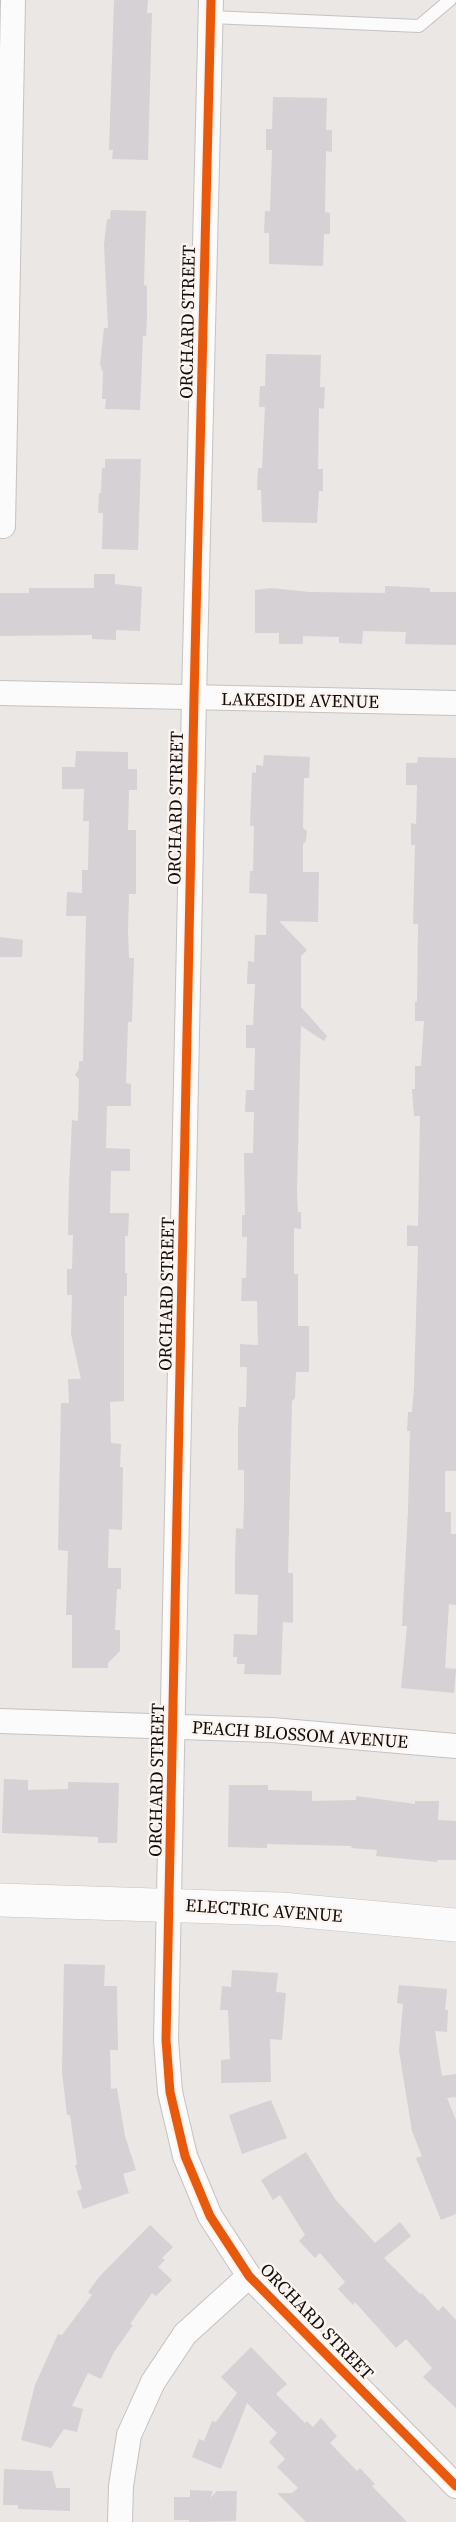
<svg xmlns="http://www.w3.org/2000/svg" width="456" height="2522" font-family="'Source Serif 4',serif">
	<style>
		.building { fill: #d6d1d5 }
		.lines { fill: none; stroke-linecap: round; stroke-linejoin: round }
		.lane-casing { stroke: #c5c2c0; stroke-width: 14 }
		.street-casing { stroke: #c5c2c0; stroke-width: 26 }
		.secondary-casing { stroke: #c5c2c0; stroke-width: 34 }
		.lane { stroke: #fcfbfb; stroke-width: 12 }
		.street { stroke: #fcfbfb; stroke-width: 24 }
		.secondary { stroke: #fcfbfb; stroke-width: 33 }
		.cycleway-casing { stroke: #fbf4ef; stroke-width: 13 }
		.cycleway { stroke: #e8590c; stroke-width: 9 }
		.labels { text-anchor: middle; dominant-baseline: central; stroke-width: 5; stroke-linejoin: round; paint-order: stroke }
		.street-label { font-size: 18px; fill: #0f0c0b; stroke: #fbf4ef }
	</style>
	<rect width="100%" height="100%" fill="#ebe7e4"/>
	<!-- building -->
	<g class="building">
		<path d="M 114,0 L 148,0 L 147,13 L 152,13 L 148,160 L 112,159 L 113,150 L 109,150 Z"/>
		<path d="M 273,97 L 327,98 L 326,130 L 332,130 L 332,152 L 326,151 L 325,212 L 330,213 L 330,234 L 324,234 L 323,266 L 269,264 L 269,233 L 264,233 L 265,211 L 270,211 L 272,150 L 266,150 L 266,129 L 272,129 Z"/>
		<path d="M 111,210 L 146,211 L 144,285 L 147,286 L 147,319 L 146,336 L 143,336 L 140,410 L 105,409 L 106,399 L 102,399 L 103,373 L 100,364 L 104,328 L 108,328 L 104,244 L 107,219 L 110,219 Z"/>
		<path d="M 266,354 L 321,355 L 320,387 L 325,387 L 324,409 L 319,408 L 318,469 L 323,469 L 323,491 L 319,491 L 317,523 L 262,522 L 261,490 L 257,490 L 258,468 L 262,468 L 265,407 L 259,407 L 260,386 L 265,386 Z"/>
		<path d="M 105,459 L 141,459 L 138,550 L 102,549 L 103,513 L 98,513 L 99,493 L 101,493 L 102,468 L 105,468 Z"/>
		<path d="M 94,574 L 115,574 L 115,584 L 142,587 L 140,631 L 116,630 L 116,640 L 92,639 L 92,635 L 0,636 L 0,593 L 29,593 L 29,588 L 94,588 Z"/>
		<path d="M 385,586 L 430,588 L 430,592 L 456,592 L 456,645 L 405,644 L 406,632 L 363,631 L 362,644 L 339,643 L 339,637 L 303,636 L 303,644 L 279,644 L 279,633 L 255,633 L 255,590 L 271,588 L 309,592 L 385,593 Z"/>
		<path d="M 76,751 L 128,752 L 128,769 L 137,769 L 137,790 L 129,790 L 128,830 L 136,830 L 136,894 L 129,894 L 128,932 L 129,958 L 134,958 L 132,1022 L 128,1022 L 126,1083 L 131,1084 L 131,1106 L 107,1106 L 106,1148 L 130,1149 L 130,1171 L 111,1171 L 110,1213 L 129,1213 L 128,1236 L 125,1236 L 125,1273 L 127,1273 L 127,1296 L 124,1296 L 124,1401 L 110,1402 L 111,1443 L 121,1444 L 120,1467 L 123,1467 L 122,1530 L 109,1529 L 108,1568 L 121,1568 L 121,1589 L 117,1589 L 115,1630 L 120,1630 L 120,1651 L 108,1663 L 108,1668 L 72,1668 L 72,1615 L 66,1615 L 68,1551 L 58,1550 L 61,1403 L 69,1403 L 68,1379 L 81,1379 L 71,1334 L 72,1295 L 67,1295 L 67,1269 L 72,1269 L 73,1235 L 68,1235 L 69,1184 L 72,1120 L 78,1121 L 79,1079 L 75,1075 L 79,1069 L 79,1061 L 83,1061 L 86,916 L 66,916 L 67,892 L 82,893 L 82,870 L 88,870 L 89,821 L 83,821 L 84,789 L 62,789 L 62,767 L 75,767 Z"/>
		<path d="M 264,755 L 310,757 L 309,778 L 304,778 L 303,828 L 307,831 L 306,841 L 303,844 L 303,872 L 319,872 L 318,922 L 279,921 L 307,950 L 301,956 L 301,1007 L 327,1036 L 324,1041 L 301,1026 L 297,1191 L 298,1212 L 301,1212 L 301,1229 L 294,1228 L 294,1274 L 298,1274 L 298,1326 L 309,1326 L 309,1372 L 296,1372 L 295,1398 L 292,1401 L 288,1573 L 293,1573 L 293,1623 L 283,1622 L 281,1675 L 244,1674 L 245,1664 L 237,1664 L 237,1657 L 233,1657 L 234,1634 L 257,1635 L 258,1595 L 235,1594 L 235,1556 L 236,1528 L 243,1529 L 244,1506 L 244,1470 L 238,1470 L 238,1430 L 239,1407 L 246,1407 L 247,1367 L 240,1367 L 240,1344 L 258,1345 L 257,1301 L 241,1301 L 242,1278 L 246,1278 L 247,1237 L 242,1237 L 242,1215 L 245,1215 L 244,1153 L 253,1153 L 254,1112 L 245,1112 L 246,1090 L 254,1090 L 255,1048 L 246,1048 L 246,1025 L 253,1025 L 255,984 L 247,984 L 248,961 L 254,962 L 255,935 L 266,935 L 267,894 L 249,893 L 250,871 L 253,871 L 254,826 L 250,826 L 252,772 L 256,773 L 256,765 L 263,766 Z"/>
		<path d="M 418,757 L 456,758 L 456,1471 L 445,1471 L 445,1512 L 451,1512 L 451,1534 L 456,1534 L 456,1605 L 449,1604 L 445,1668 L 456,1669 L 454,1693 L 401,1688 L 407,1626 L 402,1626 L 408,1511 L 410,1431 L 407,1431 L 408,1412 L 412,1412 L 414,1387 L 418,1246 L 407,1246 L 407,1225 L 418,1226 L 420,1116 L 414,1116 L 412,1089 L 415,1089 L 415,1066 L 421,1066 L 424,1021 L 415,1021 L 415,1002 L 417,1002 L 418,924 L 413,924 L 415,845 L 411,845 L 411,823 L 416,824 L 417,785 L 406,785 L 406,763 L 417,763 Z"/>
		<path d="M 0,937 L 23,940 L 22,957 L 0,957 Z"/>
		<path d="M 4,1779 L 28,1780 L 28,1790 L 68,1789 L 68,1782 L 119,1783 L 117,1843 L 98,1843 L 98,1837 L 2,1833 Z"/>
		<path d="M 229,1785 L 268,1785 L 268,1790 L 312,1791 L 312,1801 L 356,1800 L 356,1796 L 415,1804 L 415,1801 L 439,1801 L 438,1820 L 456,1821 L 456,1860 L 437,1860 L 437,1862 L 376,1856 L 377,1850 L 351,1848 L 352,1846 L 267,1844 L 267,1848 L 228,1847 Z"/>
		<path d="M 64,1964 L 105,1965 L 104,1986 L 117,1986 L 118,2050 L 110,2050 L 111,2089 L 117,2088 L 125,2136 L 136,2170 L 123,2174 L 129,2193 L 83,2209 L 77,2191 L 82,2189 L 75,2165 L 77,2165 L 70,2115 L 67,2115 L 62,2072 Z"/>
		<path d="M 232,1970 L 278,1973 L 276,1992 L 286,1993 L 282,2040 L 270,2039 L 271,2082 L 221,2083 L 221,2060 L 230,2059 L 228,2010 L 220,2010 L 222,1986 L 231,1987 Z"/>
		<path d="M 399,1985 L 447,1989 L 445,2010 L 448,2010 L 447,2032 L 435,2031 L 442,2076 L 456,2074 L 456,2097 L 447,2098 L 456,2120 L 456,2214 L 441,2220 L 416,2158 L 422,2156 L 412,2131 L 399,2051 L 403,2004 L 397,2003 Z"/>
		<path d="M 271,2100 L 287,2138 L 242,2154 L 229,2115 Z"/>
		<path d="M 306,2152 L 335,2199 L 375,2243 L 400,2222 L 411,2236 L 384,2258 L 420,2294 L 422,2293 L 438,2311 L 443,2306 L 456,2320 L 456,2408 L 423,2377 L 432,2368 L 406,2339 L 396,2348 L 355,2302 L 353,2305 L 338,2289 L 345,2282 L 320,2253 L 315,2258 L 299,2241 L 305,2235 L 280,2195 L 273,2200 L 261,2180 Z"/>
		<path d="M 150,2225 L 173,2247 L 162,2258 L 165,2260 L 158,2267 L 172,2280 L 156,2296 L 152,2293 L 130,2324 L 133,2325 L 114,2352 L 101,2379 L 88,2373 L 72,2406 L 83,2409 L 77,2432 L 64,2429 L 51,2448 L 21,2440 L 35,2385 L 58,2334 L 62,2335 L 92,2295 L 88,2292 L 100,2276 Z"/>
		<path d="M 251,2347 L 287,2384 L 276,2394 L 305,2423 L 307,2421 L 313,2427 L 321,2418 L 337,2436 L 330,2443 L 357,2471 L 360,2468 L 375,2484 L 372,2486 L 407,2522 L 306,2522 L 277,2493 L 292,2493 L 298,2488 L 277,2467 L 285,2459 L 269,2442 L 277,2433 L 247,2403 L 221,2469 L 192,2457 L 199,2439 L 204,2441 L 212,2421 L 216,2422 L 237,2393 L 221,2377 Z"/>
		<path d="M 4,2469 L 52,2471 L 56,2488 L 70,2488 L 70,2511 L 18,2509 L 18,2505 L 3,2505 Z"/>
		<path d="M 190,2490 L 213,2491 L 210,2498 L 217,2491 L 237,2491 L 236,2521 L 189,2522 L 189,2520 L 174,2520 L 174,2497 L 190,2497 Z"/>
	</g>
	<g class="lines">
		<!-- lane casing -->
		<g class="lane-casing">
			<path id="lane" d="M 211,17 L 419,26 L 450,0"/>
		</g>
		<!-- street casing -->
		<g class="street-casing">
			<g id="street">
				<path d="M 211,0 L 194,698 L 166,2040 L 170,2092 L 185,2156 L 210,2216 L 249,2276 L 456,2486"/>
				<path d="M 3,526 L 13,0"/>
				<path d="M 0,693 L 456,703"/>
				<path d="M 0,1721 L 272,1730 L 456,1746"/>
				<path d="M 120,2522 L 121,2486 L 129,2435 L 153,2382 L 185,2334 L 249,2276"/>
			</g>
		</g>
		<!-- secondary casing -->
		<g class="secondary-casing">
			<path id="secondary" d="M 0,1900 L 281,1909 L 456,1925"/>
		</g>
		<!-- lane -->
		<use href="#lane" class="lane"/>
		<!-- street -->
		<use href="#street" class="street"/>
		<!-- secondary -->
		<use href="#secondary" class="secondary"/>
		<!-- cycleway casing -->
		<g class="cycleway-casing">
			<path id="cycleway" d="M 211,0 L 194,698 L 166,2040 L 170,2092 L 185,2156 L 210,2216 L 249,2276 L 456,2486"/>
		</g>
		<!-- cycleway -->
		<use href="#cycleway" class="cycleway"/>
	</g>
	<g class="labels">
		<!-- street labels -->
		<g class="street-label">
			<text transform="translate(187 322) rotate(-89)">ORCHARD STREET</text>
			<text transform="translate(300 700) rotate(1)">LAKESIDE AVENUE</text>
			<text transform="translate(175 808) rotate(-89)">ORCHARD STREET</text>
			<text transform="translate(166 1294) rotate(-89)">ORCHARD STREET</text>
			<text transform="translate(300 1734) rotate(4)">PEACH BLOSSOM AVENUE</text>
			<text transform="translate(156 1780) rotate(-89)">ORCHARD STREET</text>
			<text transform="translate(264 1910) rotate(4)">ELECTRIC AVENUE</text>
			<text transform="translate(317 2321) rotate(46)">ORCHARD STREET</text>
		</g>
	</g>
</svg>
